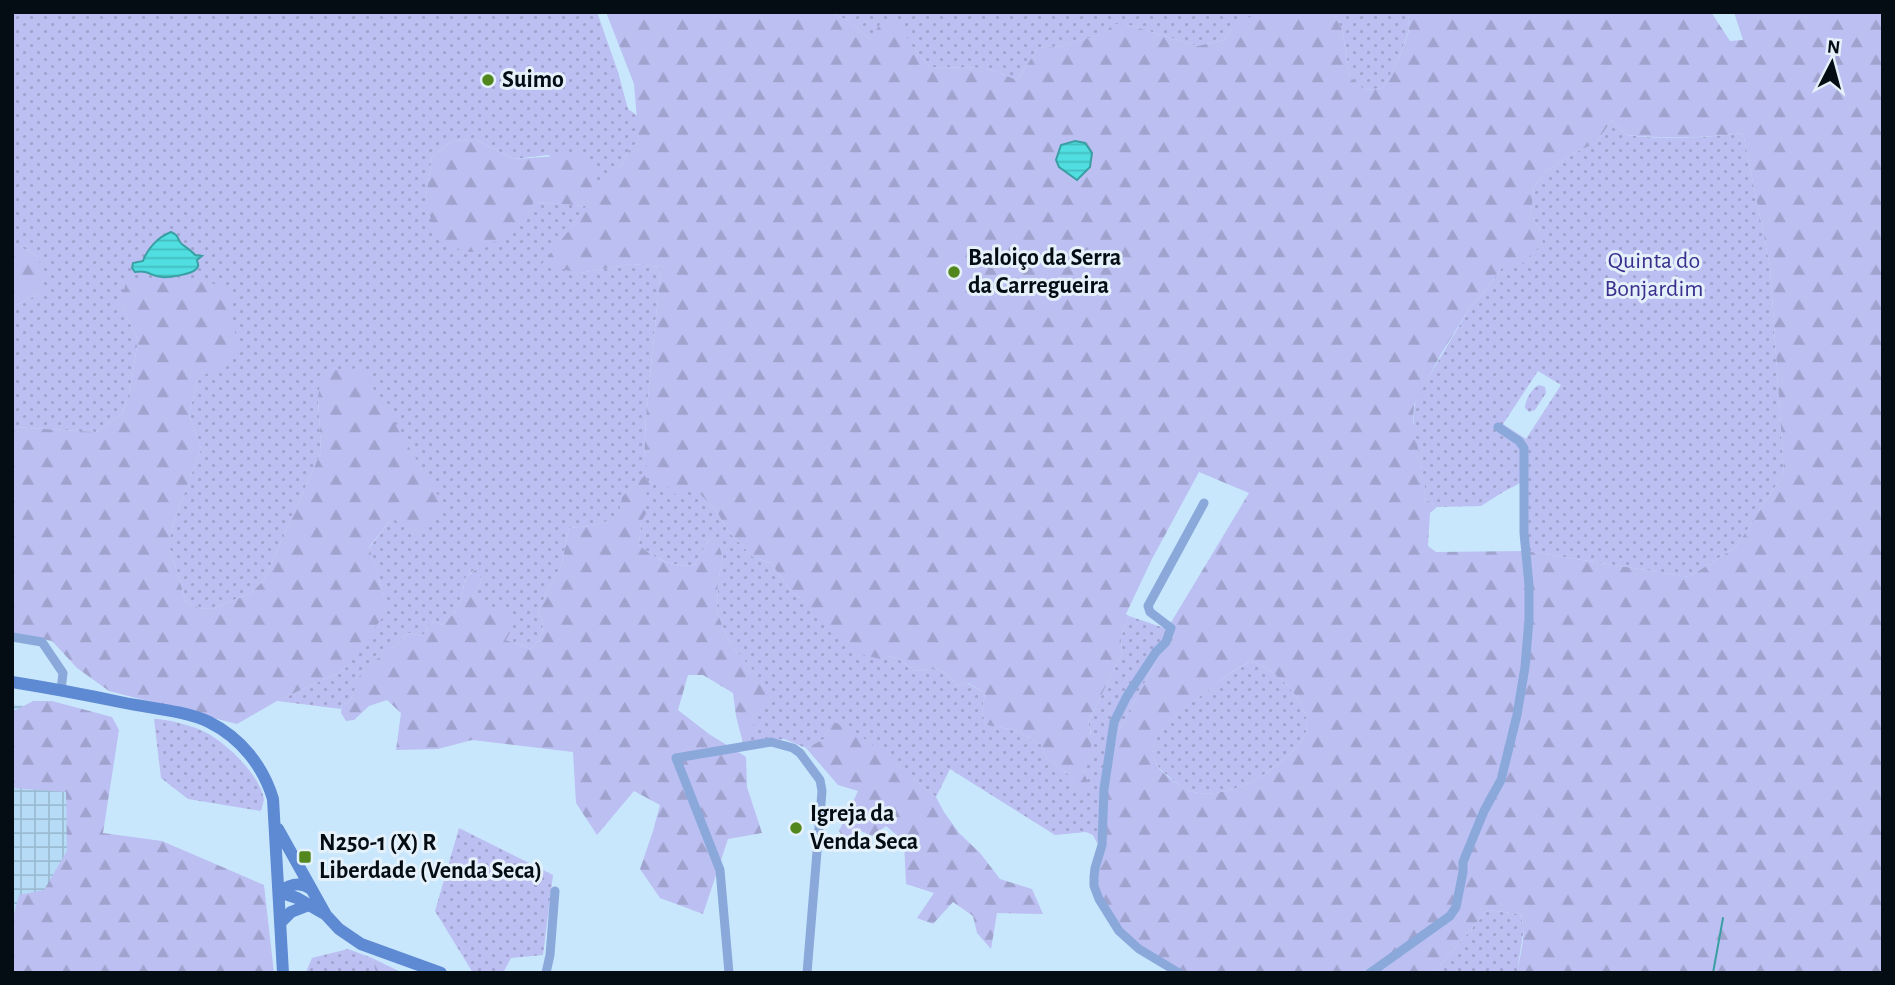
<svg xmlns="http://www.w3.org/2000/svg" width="1895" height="985" font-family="'Alegreya Sans',sans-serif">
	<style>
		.industrial { fill: url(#industrial-grid) }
		.green { fill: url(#green-dots); fill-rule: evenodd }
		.forest { fill: url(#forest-firs); fill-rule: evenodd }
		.water { fill: url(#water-rules); stroke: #399fa3; stroke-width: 2 }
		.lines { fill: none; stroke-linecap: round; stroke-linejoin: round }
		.stream { stroke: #399fa3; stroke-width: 2 }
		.street { stroke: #8aa8da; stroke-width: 9 }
		.secondary { stroke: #5e89d3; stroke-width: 12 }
		.poi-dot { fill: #52871e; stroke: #e5f1fa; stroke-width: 2.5 }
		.labels { text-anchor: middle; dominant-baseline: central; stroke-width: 6; stroke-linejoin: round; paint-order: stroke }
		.poi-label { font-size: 24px; font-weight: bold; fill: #040d14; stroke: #e5f1fa; text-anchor: start }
		.park-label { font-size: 24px; fill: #3a2f8d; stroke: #e5f1fa }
	</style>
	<defs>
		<pattern id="industrial-grid" width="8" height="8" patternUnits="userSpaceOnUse" patternTransform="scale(1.75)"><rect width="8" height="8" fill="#b6dbf6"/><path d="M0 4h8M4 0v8" fill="none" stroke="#9bbbd2"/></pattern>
		<pattern id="green-dots" width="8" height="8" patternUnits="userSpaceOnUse" patternTransform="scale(1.75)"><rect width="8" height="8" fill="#bcbff1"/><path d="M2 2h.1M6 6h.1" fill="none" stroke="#a0a3ce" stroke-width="1.8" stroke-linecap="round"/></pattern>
		<pattern id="forest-firs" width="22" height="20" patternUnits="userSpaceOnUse" patternTransform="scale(1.75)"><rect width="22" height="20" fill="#bcbff1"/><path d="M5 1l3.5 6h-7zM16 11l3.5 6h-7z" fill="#a0a3ce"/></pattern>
		<pattern id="water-rules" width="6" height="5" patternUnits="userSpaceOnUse" patternTransform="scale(1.75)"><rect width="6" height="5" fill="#50dee0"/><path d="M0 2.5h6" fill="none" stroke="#44bdbf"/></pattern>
	</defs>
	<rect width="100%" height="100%" fill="#c8e7fd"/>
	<!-- industrial -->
	<path class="industrial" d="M 12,704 L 34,708 L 94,774 L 68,945 L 12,973 Z"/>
	<!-- green -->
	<g class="green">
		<path d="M 12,12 L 597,12 L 618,72 L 628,109 L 638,116 L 639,143 L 630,147 L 622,165 L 597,183 L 548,155 L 514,159 L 476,140 L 452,141 L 432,157 L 426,195 L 500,237 L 535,202 L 587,206 L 571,228 L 580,273 L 632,264 L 661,267 L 646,417 L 644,457 L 695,488 L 716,510 L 728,531 L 753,557 L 771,563 L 789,589 L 805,602 L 887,656 L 898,658 L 915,671 C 937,667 943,668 957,686 L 967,683 L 985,693 L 982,712 L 986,725 L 1015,730 L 1041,744 L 1048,759 L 1068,774 L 1075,787 L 1087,791 L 1087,780 L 1083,769 L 1091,733 L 1088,722 L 1122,654 L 1121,637 L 1129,616 L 1173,631 L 1174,639 L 1160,654 L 1117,734 L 1097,843 L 1093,835 L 1086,832 L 1055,835 L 950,769 L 936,797 L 860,736 L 831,721 L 824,739 L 806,748 L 784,739 L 743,743 L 757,675 L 730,644 L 717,612 L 718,581 L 723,557 L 715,535 L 708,541 L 694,566 C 670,565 658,561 639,545 L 641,522 L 636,491 L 622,497 L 619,518 L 591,526 L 569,528 L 562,563 L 538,610 C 546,627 544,636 531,649 L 506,640 C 496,619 494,607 472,597 L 482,580 L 475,569 L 465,578 C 462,599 459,611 442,625 L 434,621 L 422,636 L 409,633 L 399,643 L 363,670 L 350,701 L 342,705 L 341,709 L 277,701 L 344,670 L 384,596 L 369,548 L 392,518 L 318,398 L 321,452 L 264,580 L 251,593 L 212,609 L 200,608 L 186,602 L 170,549 L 170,537 L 173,524 L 201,449 L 189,414 L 198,379 L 120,302 L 138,340 L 130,390 L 122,414 L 96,432 L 12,427 L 12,308 L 40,293 L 38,257 L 12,242 Z"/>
		<path d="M 829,12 L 1262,12 L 1262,16 L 1233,27 L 1224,40 L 1197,46 L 1126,24 L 1113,24 L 1107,33 L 1062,46 L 1038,48 L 1017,80 L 986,68 L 930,67 L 913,47 L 870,39 L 847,20 Z"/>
		<path d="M 1332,12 L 1408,12 L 1409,30 L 1399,58 L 1383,88 L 1364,90 L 1350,77 L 1342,29 Z"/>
		<path d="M 1612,120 L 1626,135 C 1664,140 1705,138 1743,133 L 1770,266 L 1784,473 L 1736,547 L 1689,577 L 1526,551 L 1524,481 L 1503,492 L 1481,506 L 1437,507 L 1424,498 C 1427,464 1404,427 1418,395 L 1471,306 L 1480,297 L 1504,265 L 1521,265 L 1540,231 L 1531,214 L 1534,187 L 1546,171 L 1578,151 L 1596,143 ZM 1538,371 L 1561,385 L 1526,439 L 1503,424 Z"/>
		<path d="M 1539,385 L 1545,387 L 1546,393 L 1535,410 L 1529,412 L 1525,408 C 1525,400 1532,388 1539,385 Z"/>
		<path d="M 1251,662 C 1264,664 1277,675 1287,685 C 1296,694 1308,713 1307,727 C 1306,738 1297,747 1290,754 C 1267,776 1232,797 1199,793 C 1186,792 1177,783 1167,775 C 1128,746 1178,712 1202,695 C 1217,683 1233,669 1251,662 Z"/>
		<path d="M 154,719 C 168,719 194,726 207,733 C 227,744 261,776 264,800 C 264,800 261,810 261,811 L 188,799 L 161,778 Z"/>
		<path d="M 459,828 L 553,875 L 543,955 L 511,958 L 503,973 L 473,973 L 435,911 Z"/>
		<path d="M 1488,910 L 1520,914 L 1524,927 L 1517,973 L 1437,973 L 1441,964 Z"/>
		<path d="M 348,949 L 372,958 L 376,973 L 306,972 L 312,958 Z"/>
	</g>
	<!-- forest -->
	<g class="forest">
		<path d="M 606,12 L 829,12 L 847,20 L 870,39 L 882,21 L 896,21 L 913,47 L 930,67 L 986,68 L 1017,80 L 1038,48 L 1062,46 L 1106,33 L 1112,24 L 1126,24 L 1197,46 L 1224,40 L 1233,27 L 1243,18 L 1261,16 L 1262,12 L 1332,12 L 1342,29 L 1350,77 L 1365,90 L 1383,88 L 1399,58 L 1409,31 L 1408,12 L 1711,12 L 1730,41 L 1743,40 L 1734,12 L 1883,12 L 1883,973 L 1517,973 C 1520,955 1528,930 1520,914 L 1488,910 L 1441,964 L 1437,973 L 1219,973 L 1216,971 L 1212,973 L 1185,973 L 1177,970 L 1131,941 L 1109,914 L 1096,884 L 1101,856 L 1106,847 L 1106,794 L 1117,734 L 1160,654 L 1174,639 L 1173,631 L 1167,629 L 1249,493 L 1199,472 L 1152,559 L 1126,614 L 1129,616 L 1121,637 L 1122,654 L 1088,722 C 1093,737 1093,756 1083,769 L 1087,780 L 1087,792 L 1075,787 L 1068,774 L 1048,759 L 1041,744 L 1015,730 L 986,725 L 982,712 L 985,693 L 968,683 L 957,686 C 943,668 937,667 915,671 L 898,658 L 887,656 L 881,659 L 858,654 L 832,631 L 805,602 L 789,589 L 771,563 L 753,557 L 728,531 L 716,510 L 695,489 L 676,495 L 648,469 L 644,460 L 646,417 L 661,267 L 632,264 L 580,273 L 541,265 L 571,228 L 586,206 L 535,202 C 520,217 492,253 470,252 C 458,251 444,241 434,236 L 426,195 L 432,157 L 452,141 L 476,140 L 514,159 L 588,154 L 597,182 L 622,165 L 630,147 L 639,143 L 634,84 ZM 1612,120 L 1626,135 C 1664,139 1704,138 1743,133 L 1770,266 L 1784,473 L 1736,547 L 1689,577 L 1526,551 L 1436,552 L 1428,546 L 1430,513 L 1437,507 L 1424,498 L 1425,486 L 1413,421 L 1414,405 L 1441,354 L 1471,306 L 1480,297 L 1504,265 L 1521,265 L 1543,243 L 1540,231 L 1531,214 L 1534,187 L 1546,171 L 1578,151 L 1596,143 ZM 1091,150 L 1092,159 L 1090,167 L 1073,178 L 1071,176 ZM 1251,662 C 1264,664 1277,675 1287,685 C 1296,694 1308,713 1307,727 C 1306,738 1297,747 1290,754 C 1267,776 1232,797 1199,793 C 1187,792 1177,783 1167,776 C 1127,744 1182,710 1206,692 C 1220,681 1234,668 1251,662 Z"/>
		<path d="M 12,242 L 38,257 L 43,274 L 40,293 L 12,308 Z"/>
		<path d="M 140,277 L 205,282 L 227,287 L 239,354 L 198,379 L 189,414 L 201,449 L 173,524 L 170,537 L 170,549 L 186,602 L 200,608 L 212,609 L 251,593 L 264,580 L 321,452 L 318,398 L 322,371 L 361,368 L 445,507 L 420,537 L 392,518 L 369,547 L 384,596 L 385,614 L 344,670 L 277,701 L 237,724 L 109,691 L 77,668 L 52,641 L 12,633 L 12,427 L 96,432 L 122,414 L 130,390 L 138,340 L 120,302 L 126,283 Z"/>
		<path d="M 645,475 L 651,486 L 642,501 L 647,512 L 641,522 L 639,545 C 658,561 669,565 694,566 L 708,541 L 715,534 L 723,557 L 718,581 L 717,612 L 730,644 L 757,675 L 769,698 L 743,743 L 736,716 L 733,693 L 703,675 L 688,675 L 678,710 L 709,734 L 746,757 L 747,787 L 762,833 L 728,839 L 703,914 L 660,898 L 640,869 L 653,831 L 660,805 L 634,791 L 597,835 L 576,803 L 573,752 L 472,740 L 438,749 L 396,750 L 401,713 L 387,700 L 369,706 L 354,720 L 346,721 L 341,713 L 342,705 L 350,701 L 362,670 L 399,643 L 409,633 L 422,636 L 434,621 L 442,625 C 459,611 462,599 465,578 L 476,569 L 482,580 L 472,597 L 485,603 L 492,611 L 498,608 L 510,615 L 512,629 L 506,640 L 531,649 C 544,636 546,627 538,610 L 562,563 L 569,528 L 591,526 L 618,518 L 622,497 L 629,490 L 636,491 L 639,481 Z"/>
		<path d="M 33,701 L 52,701 L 112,717 L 119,730 L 103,833 L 162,841 L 264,885 L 274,973 L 12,973 L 12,922 L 19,895 L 44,890 L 67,851 L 66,792 L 12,788 L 12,712 Z"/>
		<path d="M 830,720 L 860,735 L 936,797 L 944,812 L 959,833 L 980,853 L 1000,879 L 1032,889 L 1043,914 L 997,913 L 991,949 L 977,933 L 973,916 L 953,902 L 933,924 L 917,918 L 934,893 L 906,884 L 904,841 L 886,826 L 872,836 L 861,831 L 847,843 L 839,831 L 858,791 L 838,785 L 806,748 L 824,739 Z"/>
		<path d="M 372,958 L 403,973 L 376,973 Z"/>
	</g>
	<!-- water -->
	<g class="water">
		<path d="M 1075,141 L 1085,143 L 1092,153 L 1090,167 L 1077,180 L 1059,167 L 1056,160 L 1061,145 Z"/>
		<path d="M 171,232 C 178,235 177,237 180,242 C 183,246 190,249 195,255 L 202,256 L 197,260 C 198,265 200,266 195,270 C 191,274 169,278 162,277 C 149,276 151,270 135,272 L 132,268 L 133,263 L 143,261 C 147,249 158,237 171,232 Z"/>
	</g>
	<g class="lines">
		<!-- stream -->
		<path class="stream" d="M 1713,973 L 1723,918"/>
		<!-- street -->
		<g class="street">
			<path d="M 12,637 L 42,642 L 63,673 L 61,690"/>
			<path d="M 546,973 L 550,955 L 555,891"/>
			<path d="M 729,973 L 720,870 L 676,758 L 771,742 L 793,748 L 800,753 L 820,780 L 822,791 L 807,973"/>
			<path d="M 1179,973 L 1139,949 L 1119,931 L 1099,899 L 1094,886 L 1094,877 L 1095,868 L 1102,845 L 1104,789 L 1114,722 L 1127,696 L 1156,652 L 1166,642 L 1171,628 L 1150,612 L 1148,606 L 1204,503"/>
			<path d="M 1370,973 L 1450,916 L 1456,907 L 1463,872 L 1463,862 L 1484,811 L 1501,780 L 1517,715 L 1525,667 L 1529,620 L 1529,585 L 1524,533 L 1524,448 L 1519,441 L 1498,427"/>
		</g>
		<!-- secondary -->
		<g class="secondary">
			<path d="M 12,682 C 50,688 87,695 125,703 C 150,708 186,711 209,722 C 241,738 263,766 273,799 L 283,973"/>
			<path d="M 278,829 L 326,915 L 339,929 L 361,944 L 441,973"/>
			<path d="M 279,892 L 297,898 L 323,913"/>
			<path d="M 279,892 C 290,884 300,881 311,889"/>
			<path d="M 281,922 L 291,912 L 309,905"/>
		</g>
	</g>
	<!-- markers -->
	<g class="poi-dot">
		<circle cx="488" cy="80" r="7"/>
		<circle cx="954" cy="272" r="7"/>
		<circle cx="796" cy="828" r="7"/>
		<rect x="298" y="850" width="14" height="14" rx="3.5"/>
	</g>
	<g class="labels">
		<!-- poi labels -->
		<g class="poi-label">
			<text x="502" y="80">Suimo</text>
			<text x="968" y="258">Baloiço da Serra<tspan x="968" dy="28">da Carregueira</tspan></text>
			<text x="810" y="814">Igreja da<tspan x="810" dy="28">Venda Seca</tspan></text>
			<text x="319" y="843">N250-1 (X) R<tspan x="319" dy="28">Liberdade (Venda Seca)</tspan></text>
		</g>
		<!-- park labels -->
		<g class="park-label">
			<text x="1654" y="261">Quinta do<tspan x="1654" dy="28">Bonjardim</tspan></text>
		</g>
	</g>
	<!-- border -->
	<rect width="1895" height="985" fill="none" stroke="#040d14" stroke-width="28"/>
	<!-- north arrow -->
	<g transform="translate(1832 63) rotate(6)" stroke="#e5f1fa" stroke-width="5" paint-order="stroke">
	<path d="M0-5L12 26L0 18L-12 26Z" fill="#040d14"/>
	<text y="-10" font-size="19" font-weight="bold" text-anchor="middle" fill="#040d14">N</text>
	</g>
</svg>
